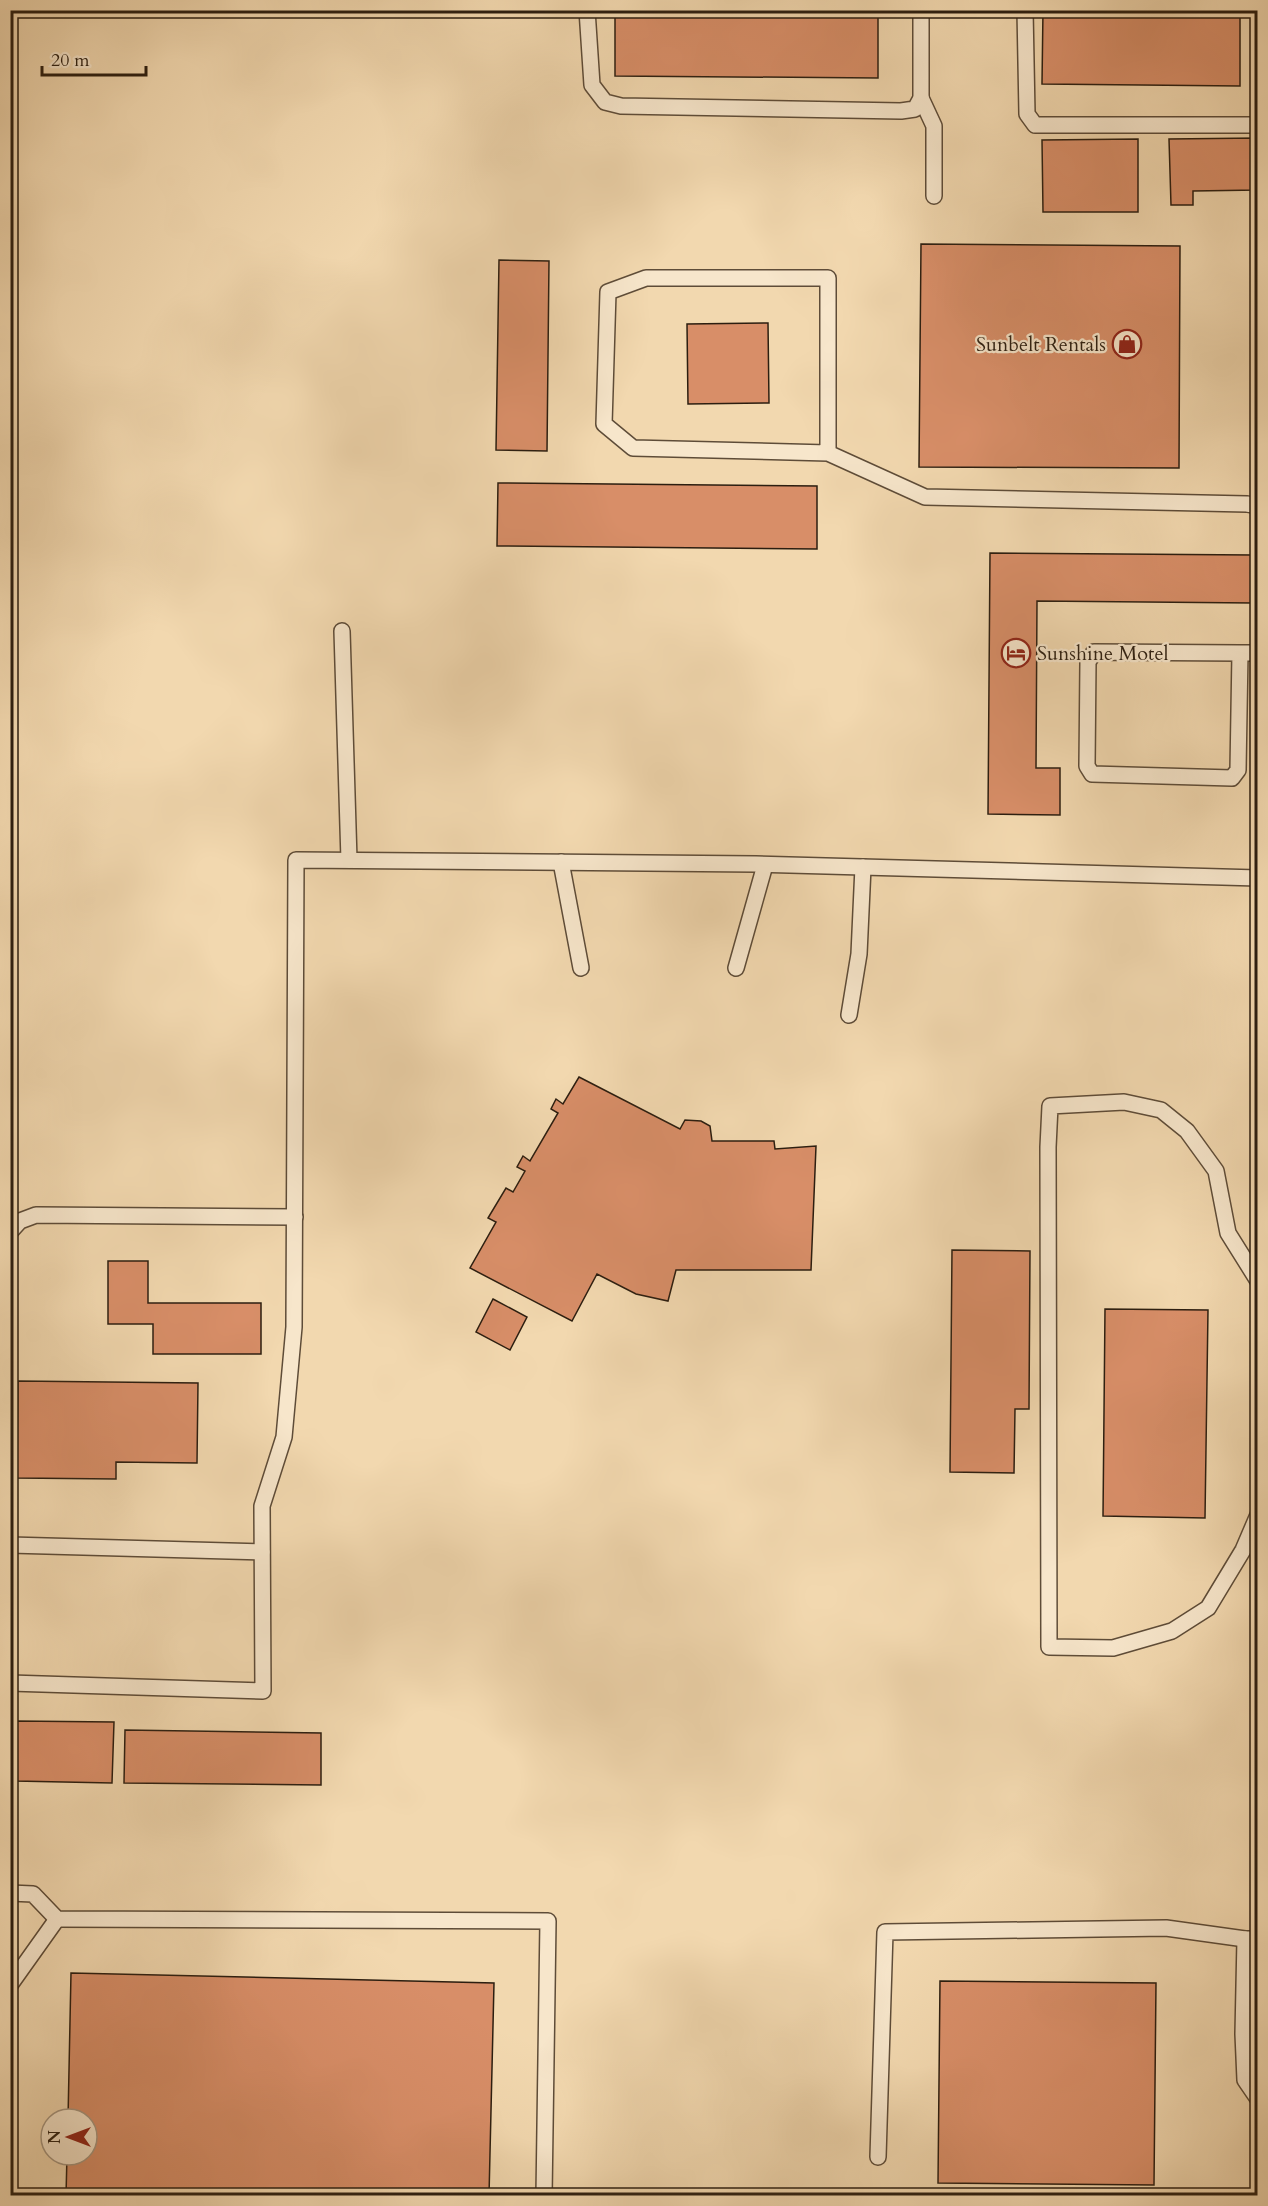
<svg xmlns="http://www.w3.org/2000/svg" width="1268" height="2206" font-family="Cardo,serif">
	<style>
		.building { fill: #d88e68; stroke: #2c1e10; stroke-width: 1.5 }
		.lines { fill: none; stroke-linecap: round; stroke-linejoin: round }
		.lane-casing { stroke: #5e4c38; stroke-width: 18 }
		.lane { stroke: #f7e6cb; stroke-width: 15 }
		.labels { text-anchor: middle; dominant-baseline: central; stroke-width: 4.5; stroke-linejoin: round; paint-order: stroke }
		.poi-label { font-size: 20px; fill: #2c1e10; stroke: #f7e6cb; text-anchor: end }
	</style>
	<rect width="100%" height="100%" fill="#f2d8af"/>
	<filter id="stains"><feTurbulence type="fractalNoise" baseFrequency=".00333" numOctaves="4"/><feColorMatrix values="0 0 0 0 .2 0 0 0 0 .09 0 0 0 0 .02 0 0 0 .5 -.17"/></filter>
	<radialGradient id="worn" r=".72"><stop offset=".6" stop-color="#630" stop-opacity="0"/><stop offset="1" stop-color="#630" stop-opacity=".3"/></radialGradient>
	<!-- building -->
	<g class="building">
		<path d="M 615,10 L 878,10 L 878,78 L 615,76 Z"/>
		<path d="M 1043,10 L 1240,10 L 1240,86 L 1042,84 Z"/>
		<path d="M 1258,138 L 1258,190 L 1193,191 L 1193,205 L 1171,205 L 1169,139 Z"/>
		<path d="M 1138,139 L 1138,212 L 1043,212 L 1042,140 Z"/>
		<path d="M 921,244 L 1180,246 L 1179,468 L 919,467 Z"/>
		<path d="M 499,260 L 549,261 L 547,451 L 496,450 Z"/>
		<path d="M 768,323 L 769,403 L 688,404 L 687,324 Z"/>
		<path d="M 498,483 L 817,486 L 817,549 L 497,546 Z"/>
		<path d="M 990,553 L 1253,555 L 1253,603 L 1037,601 L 1036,768 L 1060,768 L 1060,815 L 988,814 Z"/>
		<path d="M 579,1077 L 680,1129 L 685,1120 L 701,1121 L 710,1126 L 712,1141 L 774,1141 L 775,1149 L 816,1146 L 811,1270 L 676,1270 L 668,1301 L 636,1294 L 597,1274 L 572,1321 L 470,1268 L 496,1222 L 488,1218 L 506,1188 L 513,1192 L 525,1171 L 517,1167 L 523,1156 L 530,1161 L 558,1113 L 551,1109 L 556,1099 L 563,1104 Z"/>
		<path d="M 952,1250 L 1030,1251 L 1029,1409 L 1015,1409 L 1014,1473 L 950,1472 Z"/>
		<path d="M 108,1261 L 148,1261 L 148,1303 L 261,1303 L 261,1354 L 153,1354 L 153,1324 L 108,1324 Z"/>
		<path d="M 493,1299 L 527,1317 L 510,1350 L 476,1332 Z"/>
		<path d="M 1105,1309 L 1208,1310 L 1205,1518 L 1103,1516 Z"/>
		<path d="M 18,1381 L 198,1383 L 197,1463 L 116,1462 L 116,1479 L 17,1478 Z"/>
		<path d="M 15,1721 L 114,1722 L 112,1783 L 15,1781 Z"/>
		<path d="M 125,1730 L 321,1733 L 321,1785 L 124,1783 Z"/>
		<path d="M 71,1973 L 494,1983 L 489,2196 L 66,2196 L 67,2155 L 87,2155 L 87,2119 L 68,2119 Z"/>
		<path d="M 940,1981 L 1156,1983 L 1154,2185 L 938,2183 Z"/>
	</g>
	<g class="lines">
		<!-- lane casing -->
		<g class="lane-casing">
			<g id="lane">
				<path d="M 587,10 L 592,85 L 605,102 L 621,106 L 901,111 L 915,109 L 921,98 L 921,10"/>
				<path d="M 1025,10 L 1027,114 L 1035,125 L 1258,125"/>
				<path d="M 921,98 L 934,126 L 934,196"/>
				<path d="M 828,453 L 828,278 L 646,278 L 608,292 L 604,424 L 633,448 L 828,453 L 925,497 L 1247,504 L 1258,506"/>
				<path d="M 342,631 L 349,860"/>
				<path d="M 1240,653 L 1238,770 L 1232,778 L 1092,774 L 1087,766 L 1088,662 L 1094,652 L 1240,653 L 1258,653"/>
				<path d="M 561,862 L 581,968"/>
				<path d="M 736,968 L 765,865"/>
				<path d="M 849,1015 L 859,954 L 863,867"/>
				<path d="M 10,1232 L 20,1221 L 36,1215 L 295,1217"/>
				<path d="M 1258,1281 L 1228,1233 L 1216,1171 L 1187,1131 L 1161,1110 L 1124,1102 L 1050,1106 L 1048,1147 L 1049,1647 L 1113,1648 L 1172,1631 L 1208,1608 L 1243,1550 L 1258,1515"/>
				<path d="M 10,1545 L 262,1552"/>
				<path d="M 10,1683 L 263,1691 L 262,1506 L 284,1437 L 294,1327 L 296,860 L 756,864 L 1258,878"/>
				<path d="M 10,1893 L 33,1894 L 57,1919 L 548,1921 L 544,2196"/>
				<path d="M 1258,1939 L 1245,1939 L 1243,2034 L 1245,2080 L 1258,2099"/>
				<path d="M 10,1985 L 57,1919"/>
				<path d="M 878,2157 L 885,1932 L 1166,1928 L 1245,1939"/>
			</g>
		</g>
		<!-- lane -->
		<use href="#lane" class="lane"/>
	</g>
	<!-- icons -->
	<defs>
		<g id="shop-ring" transform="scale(1.5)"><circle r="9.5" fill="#f7e6cb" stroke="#8f2418" stroke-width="1.5"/><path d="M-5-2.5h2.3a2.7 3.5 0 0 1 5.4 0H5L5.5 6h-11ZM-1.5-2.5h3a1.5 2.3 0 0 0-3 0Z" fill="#8f2418"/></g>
		<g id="hotel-ring" transform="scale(1.5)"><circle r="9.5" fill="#f7e6cb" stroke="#8f2418" stroke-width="1.5"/><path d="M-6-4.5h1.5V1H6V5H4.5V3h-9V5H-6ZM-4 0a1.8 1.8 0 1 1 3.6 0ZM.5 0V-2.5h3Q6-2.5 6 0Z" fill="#8f2418"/></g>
	</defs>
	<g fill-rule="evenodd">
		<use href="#shop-ring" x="1127" y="344"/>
		<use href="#hotel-ring" x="1016" y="653"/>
	</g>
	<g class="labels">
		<!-- poi labels -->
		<g class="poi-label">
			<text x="1106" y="344">Sunbelt Rentals</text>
			<text x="1037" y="653" text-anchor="start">Sunshine Motel</text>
		</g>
	</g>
	<!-- margin -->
	<rect width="1268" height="2206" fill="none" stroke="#f2d8af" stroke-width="36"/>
	<rect x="12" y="12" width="1244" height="2182" fill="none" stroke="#2c1e10" stroke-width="3"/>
	<rect x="18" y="18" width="1232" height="2170" fill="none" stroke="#2c1e10" stroke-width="1.5"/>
	<!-- north arrow -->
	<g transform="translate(69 2137) rotate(270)"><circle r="28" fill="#f7e6cb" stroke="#a69680" stroke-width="1.5"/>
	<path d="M0-4.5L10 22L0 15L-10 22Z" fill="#8f2418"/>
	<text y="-9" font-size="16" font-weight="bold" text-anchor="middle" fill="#2c1e10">N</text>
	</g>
	<!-- scale -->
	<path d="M42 66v9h104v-9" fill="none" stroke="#2c1e10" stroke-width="3"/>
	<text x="51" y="66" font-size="18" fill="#2c1e10" stroke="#f7e6cb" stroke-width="4.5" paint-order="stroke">20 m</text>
	<rect width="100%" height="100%" filter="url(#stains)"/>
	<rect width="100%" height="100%" fill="url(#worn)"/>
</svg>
